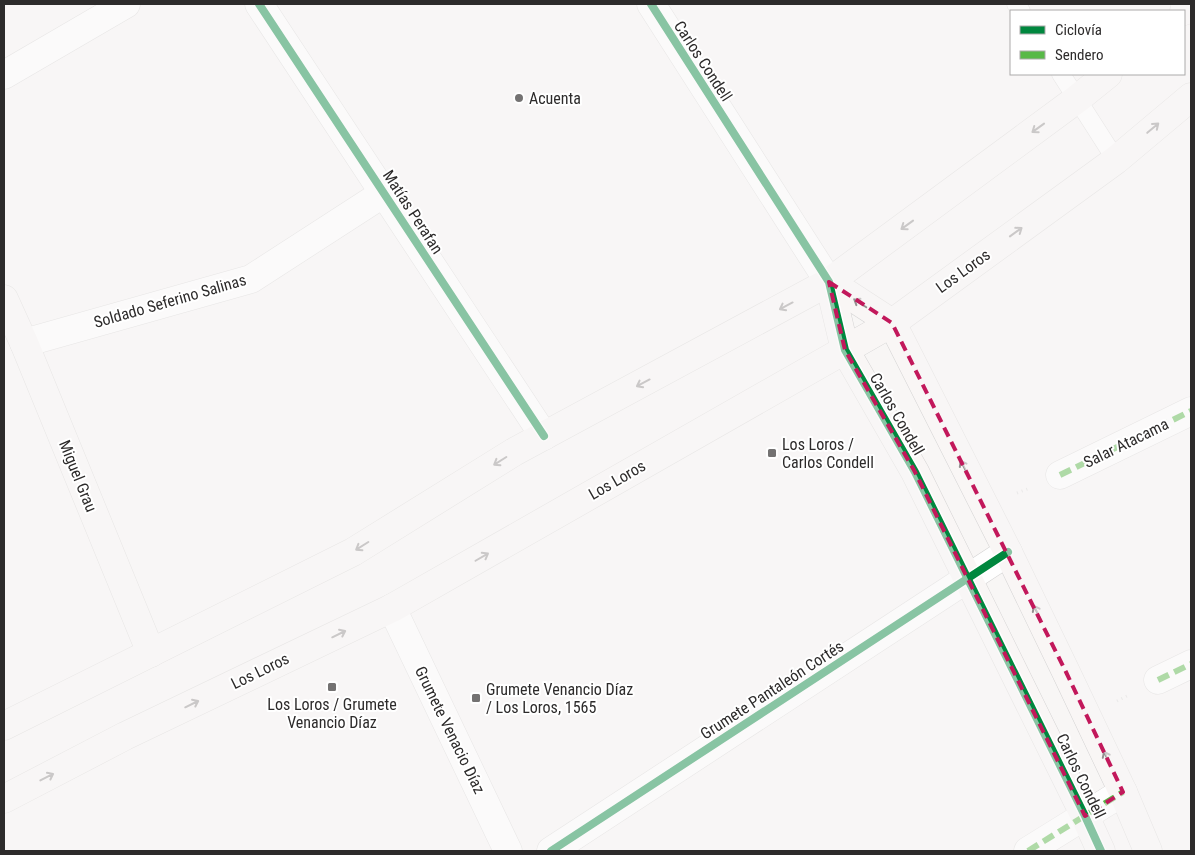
<svg xmlns="http://www.w3.org/2000/svg" width="1195" height="855" font-family="'Roboto Condensed',sans-serif">
	<style>
		.lines { fill: none; stroke-linecap: round; stroke-linejoin: round }
		.lane-casing { stroke: #d4d3d3; stroke-width: 19 }
		.street-casing { stroke: #d4d3d3; stroke-width: 29 }
		.secondary-casing { stroke: #d4d3d3; stroke-width: 29 }
		.path { stroke: #d9d8d8; stroke-width: 3; stroke-dasharray: 1 4; stroke-linecap: butt }
		.lane { stroke: #fefefe; stroke-width: 18 }
		.street { stroke: #fefefe; stroke-width: 28 }
		.secondary { stroke: #f9f6f5; stroke-width: 28 }
		.quiet { stroke: #58b947; stroke-width: 6; stroke-dasharray: 12 6; stroke-linecap: butt }
		.cycleway-casing { stroke: #fff; stroke-width: 11 }
		.cycleway { stroke: #00873e; stroke-width: 8 }
		.oneway { stroke: #939090 }
		.marked { fill: none; stroke: #c2185b; stroke-width: 4; stroke-dasharray: 10 6; stroke-linejoin: round }
		.poi-dot { fill: #747272; stroke: #fff; stroke-width: 2 }
		.labels { text-anchor: middle; dominant-baseline: central; stroke-width: 4; stroke-linejoin: round; paint-order: stroke }
		.street-label { font-size: 16px; fill: #2d2b2b; stroke: #fff }
		.poi-label { font-size: 16px; fill: #2d2b2b; stroke: #fff; text-anchor: start }
	</style>
	<rect width="100%" height="100%" fill="#f8f6f5"/>
	<g class="lines">
		<!-- lane casing -->
		<g class="lane-casing">
			<g id="lane">
				<path d="M 1016,4 L 1021,11"/>
				<path d="M 1061,74 L 1116,160"/>
			</g>
		</g>
		<!-- street casing -->
		<g class="street-casing">
			<g id="street">
				<path d="M 259,4 L 544,436"/>
				<path d="M 651,4 L 829,282"/>
				<path d="M 4,75 L 126,4"/>
				<path d="M 24,343 L 251,279 L 384,193"/>
				<path d="M 1060,475 L 1191,411"/>
				<path d="M 392,608 L 508,851"/>
				<path d="M 1158,680 L 1191,664"/>
				<path d="M 551,851 L 1008,552"/>
				<path d="M 1028,851 L 1123,792"/>
			</g>
		</g>
		<!-- secondary casing -->
		<g class="secondary-casing">
			<g id="secondary">
				<path d="M 1184,11 L 1191,5"/>
				<path d="M 829,282 L 892,323 L 1008,552 L 1066,672 L 1123,792 L 1148,851"/>
				<path d="M 829,282 L 845,350 L 915,472 L 1085,816 L 1101,851"/>
				<path d="M 4,299 L 24,343 L 151,653"/>
				<path d="M 4,726 L 353,552 L 514,452 L 829,282 L 1077,99 L 1108,74"/>
				<path d="M 4,799 L 125,736 L 392,608 L 892,323 L 1116,160 L 1191,97"/>
			</g>
		</g>
		<!-- path -->
		<g class="path">
			<path d="M 1017,493 L 1030,488"/>
			<path d="M 1117,701 L 1129,695"/>
		</g>
		<!-- lane -->
		<use href="#lane" class="lane"/>
		<!-- street -->
		<use href="#street" class="street"/>
		<!-- secondary -->
		<use href="#secondary" class="secondary"/>
		<!-- quiet -->
		<g class="quiet">
			<path d="M 1060,475 L 1191,411"/>
			<path d="M 1158,680 L 1191,664"/>
			<path d="M 1028,851 L 1123,792"/>
		</g>
		<!-- cycleway casing -->
		<g class="cycleway-casing">
			<g id="cycleway">
				<path d="M 259,4 L 544,436"/>
				<path d="M 651,4 L 829,282 L 845,350 L 915,472 L 1085,816 L 1101,851"/>
				<path d="M 551,851 L 1008,552"/>
			</g>
		</g>
		<!-- cycleway -->
		<use href="#cycleway" class="cycleway"/>
	</g>
	<!-- one-way arrows -->
	<defs><path id="oneway-shaft" d="M-6 0H5M1.5-3L5.5 0L1.5 3" fill="none" stroke-width="1.6" stroke-linecap="round" stroke-linejoin="round" transform="scale(1.25)"/></defs>
	<g class="oneway">
		<use href="#oneway-shaft" transform="translate(1038 128) rotate(144)"/>
		<use href="#oneway-shaft" transform="translate(1153 128) rotate(-40)"/>
		<use href="#oneway-shaft" transform="translate(907 225) rotate(144)"/>
		<use href="#oneway-shaft" transform="translate(1016 232) rotate(-36)"/>
		<use href="#oneway-shaft" transform="translate(860 303) rotate(-147)"/>
		<use href="#oneway-shaft" transform="translate(786 306) rotate(152)"/>
		<use href="#oneway-shaft" transform="translate(643 383) rotate(152)"/>
		<use href="#oneway-shaft" transform="translate(500 461) rotate(148)"/>
		<use href="#oneway-shaft" transform="translate(964 467) rotate(-117)"/>
		<use href="#oneway-shaft" transform="translate(362 546) rotate(148)"/>
		<use href="#oneway-shaft" transform="translate(482 557) rotate(-30)"/>
		<use href="#oneway-shaft" transform="translate(1037 612) rotate(-116)"/>
		<use href="#oneway-shaft" transform="translate(339 634) rotate(-26)"/>
		<use href="#oneway-shaft" transform="translate(192 704) rotate(-26)"/>
		<use href="#oneway-shaft" transform="translate(1107 758) rotate(-115)"/>
		<use href="#oneway-shaft" transform="translate(47 777) rotate(-27)"/>
	</g>
	<!-- marked area -->
	<path d="M0 0H1195V855H0ZM 829,282 L 892,323 L 1066,672 L 1123,792 L 1085,816 L 915,472 L 845,350 Z" fill="#f8f6f5" fill-opacity=".55" fill-rule="evenodd"/>
	<path class="marked" d="M 829,282 L 892,323 L 1066,672 L 1123,792 L 1085,816 L 915,472 L 845,350 Z"/>
	<!-- markers -->
	<g class="poi-dot">
		<circle cx="519" cy="98" r="5"/>
		<rect x="767" y="448" width="10" height="10" rx="2.5"/>
		<rect x="327" y="682" width="10" height="10" rx="2.5"/>
		<rect x="471" y="693" width="10" height="10" rx="2.5"/>
	</g>
	<g class="labels">
		<!-- street labels -->
		<g class="street-label">
			<text transform="translate(703 61) rotate(57)">Carlos Condell</text>
			<text transform="translate(413 212) rotate(57)">Matías Perafan</text>
			<text transform="translate(963 271) rotate(-36)">Los Loros</text>
			<text transform="translate(170 301) rotate(-16)">Soldado Seferino Salinas</text>
			<text transform="translate(897 414) rotate(60)">Carlos Condell</text>
			<text transform="translate(1126 443) rotate(-26)">Salar Atacama</text>
			<text transform="translate(78 476) rotate(68)">Miguel Grau</text>
			<text transform="translate(617 480) rotate(-30)">Los Loros</text>
			<text transform="translate(260 671) rotate(-26)">Los Loros</text>
			<text transform="translate(772 690) rotate(-33)">Grumete Pantaleón Cortés</text>
			<text transform="translate(450 730) rotate(64)">Grumete Venacio Díaz</text>
			<text transform="translate(1081 776) rotate(64)">Carlos Condell</text>
		</g>
		<!-- poi labels -->
		<g class="poi-label">
			<text x="529" y="98">Acuenta</text>
			<text x="782" y="444">Los Loros /<tspan x="782" dy="18">Carlos Condell</tspan></text>
			<text x="486" y="689">Grumete Venancio Díaz<tspan x="486" dy="18">/ Los Loros, 1565</tspan></text>
			<text x="332" y="704" text-anchor="middle">Los Loros / Grumete<tspan x="332" dy="18">Venancio Díaz</tspan></text>
		</g>
	</g>
	<!-- border -->
	<rect width="1195" height="855" fill="none" stroke="#2d2b2b" stroke-width="10"/>
	<!-- legend -->
	<rect x="1010" y="10" width="175" height="65" fill="#ffffff" stroke="#abaaaa"/>
	<rect x="1020" y="26" width="25" height="8" fill="#00873e" stroke="#abaaaa"/>
	<text x="1055" y="35" font-size="15" fill="#2d2b2b">Ciclovía</text>
	<rect x="1020" y="51" width="25" height="8" fill="#58b947" stroke="#abaaaa"/>
	<text x="1055" y="60" font-size="15" fill="#2d2b2b">Sendero</text>
</svg>
